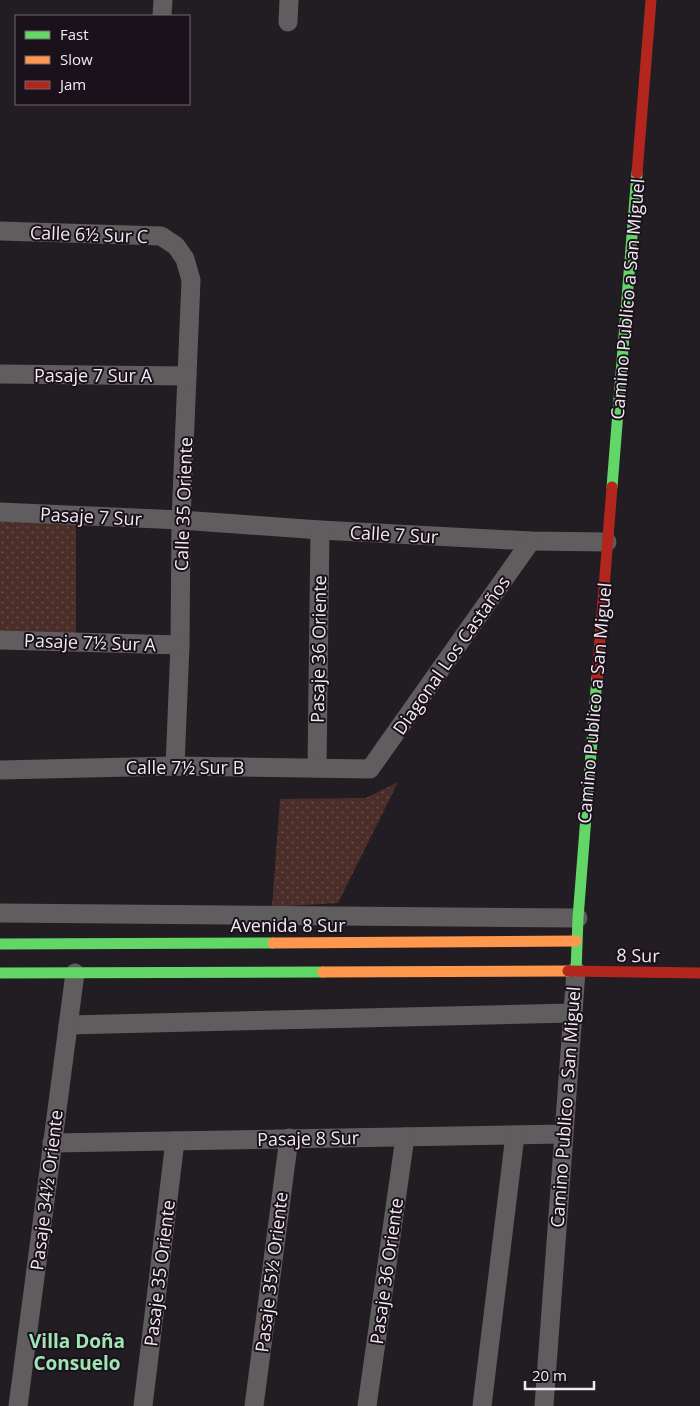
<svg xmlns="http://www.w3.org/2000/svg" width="700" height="1406" font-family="'Open Sans',sans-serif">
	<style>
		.park { fill: url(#park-dots) }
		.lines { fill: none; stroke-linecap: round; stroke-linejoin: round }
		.street { stroke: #5f5d5e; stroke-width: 19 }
		.fast { stroke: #63d668; stroke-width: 11 }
		.slow { stroke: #ff974d; stroke-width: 11 }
		.jam { stroke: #b3261e; stroke-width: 11 }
		.labels { text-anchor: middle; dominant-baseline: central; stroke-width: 4; stroke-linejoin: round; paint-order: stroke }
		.street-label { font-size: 18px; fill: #f1eaf2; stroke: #1a111b }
		.neighbourhood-label { font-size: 19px; font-weight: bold; fill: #9ee6b4; stroke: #1a111b }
	</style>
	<defs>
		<pattern id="park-dots" width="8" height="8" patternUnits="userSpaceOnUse" patternTransform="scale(1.25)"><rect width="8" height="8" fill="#4b2d2a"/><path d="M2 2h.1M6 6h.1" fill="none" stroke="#654c49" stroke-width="1.8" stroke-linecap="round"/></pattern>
	</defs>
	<rect width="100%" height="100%" fill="#221d22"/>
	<!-- park -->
	<g class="park">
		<path d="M 0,518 L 76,518 L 76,637 L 0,634 Z"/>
		<path d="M 398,782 L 338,903 L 272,907 L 280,799 L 366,798 Z"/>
	</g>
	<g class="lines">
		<!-- street -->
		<g class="street">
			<path d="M 162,16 L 163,0"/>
			<path d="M 288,22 L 289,0"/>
			<path d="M 0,231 L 161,236 L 176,246 L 185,259 L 191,280 L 181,520 L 180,645 L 175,766"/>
			<path d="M 0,374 L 187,376"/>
			<path d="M 0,512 L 181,520 L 320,530 L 531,541 L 607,542"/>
			<path d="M 0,640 L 180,645"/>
			<path d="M 317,768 L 320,530"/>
			<path d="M 0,770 L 175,766 L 370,769 L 531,541"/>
			<path d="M 0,913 L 578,918"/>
			<path d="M 68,1025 L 572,1013"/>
			<path d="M 52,1143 L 563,1134"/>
			<path d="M 18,1406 L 75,973"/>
			<path d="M 143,1406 L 175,1141"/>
			<path d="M 254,1406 L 289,1138"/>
			<path d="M 367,1406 L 405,1137"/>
			<path d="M 482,1406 L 515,1135"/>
			<path d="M 544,1406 L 576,971"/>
		</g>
		<!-- fast -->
		<g class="fast">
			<path d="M 612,487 L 637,173"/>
			<path d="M 0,944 L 273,943"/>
			<path d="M 576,971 L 578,918 L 597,677"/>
			<path d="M 0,973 L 323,972"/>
		</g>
		<!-- slow -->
		<g class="slow">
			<path d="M 273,943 L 576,941"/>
			<path d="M 323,972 L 568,971"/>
		</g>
		<!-- jam -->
		<g class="jam">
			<path d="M 637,173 L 651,0"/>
			<path d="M 597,677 L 612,487"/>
			<path d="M 568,971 L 700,973"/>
		</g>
	</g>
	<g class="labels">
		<!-- street labels -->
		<g class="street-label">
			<text transform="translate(89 234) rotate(2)">Calle 6½ Sur C</text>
			<text transform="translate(627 299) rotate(-85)">Camino Publico a San Miguel</text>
			<text x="93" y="375">Pasaje 7 Sur A</text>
			<text transform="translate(183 504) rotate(-88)">Calle 35 Oriente</text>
			<text transform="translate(91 516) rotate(3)">Pasaje 7 Sur</text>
			<text transform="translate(394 534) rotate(3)">Calle 7 Sur</text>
			<text transform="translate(90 642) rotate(2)">Pasaje 7½ Sur A</text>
			<text transform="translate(318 649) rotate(-89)">Pasaje 36 Oriente</text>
			<text transform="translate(451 655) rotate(-55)">Diagonal Los Castaños</text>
			<text transform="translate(594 703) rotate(-85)">Camino Publico a San Miguel</text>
			<text x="185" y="767">Calle 7½ Sur B</text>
			<text x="288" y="925">Avenida 8 Sur</text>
			<text transform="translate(638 955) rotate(1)">8 Sur</text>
			<text transform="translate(565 1107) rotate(-86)">Camino Publico a San Miguel</text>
			<text transform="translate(308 1138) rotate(-1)">Pasaje 8 Sur</text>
			<text transform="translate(46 1190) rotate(-83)">Pasaje 34½ Oriente</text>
			<text transform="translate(386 1271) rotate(-82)">Pasaje 36 Oriente</text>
			<text transform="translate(271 1272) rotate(-83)">Pasaje 35½ Oriente</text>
			<text transform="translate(159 1273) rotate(-83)">Pasaje 35 Oriente</text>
		</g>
		<!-- neighbourhood labels -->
		<g class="neighbourhood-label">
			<text x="77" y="1341">Villa Doña<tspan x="77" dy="22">Consuelo</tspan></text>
		</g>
	</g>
	<!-- legend -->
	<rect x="15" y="15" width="175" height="90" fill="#1a111b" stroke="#706871"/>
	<rect x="25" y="31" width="25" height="8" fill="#63d668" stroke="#706871"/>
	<text x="60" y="40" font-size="15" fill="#f1eaf2">Fast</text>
	<rect x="25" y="56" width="25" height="8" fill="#ff974d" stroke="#706871"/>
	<text x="60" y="65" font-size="15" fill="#f1eaf2">Slow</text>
	<rect x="25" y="81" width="25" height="8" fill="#b3261e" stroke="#706871"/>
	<text x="60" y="90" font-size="15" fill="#f1eaf2">Jam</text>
	<!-- scale -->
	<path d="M525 1381v8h69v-8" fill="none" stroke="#f1eaf2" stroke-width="2.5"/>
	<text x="532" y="1381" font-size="15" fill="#f1eaf2" stroke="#1a111b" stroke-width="4" paint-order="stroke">20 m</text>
</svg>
